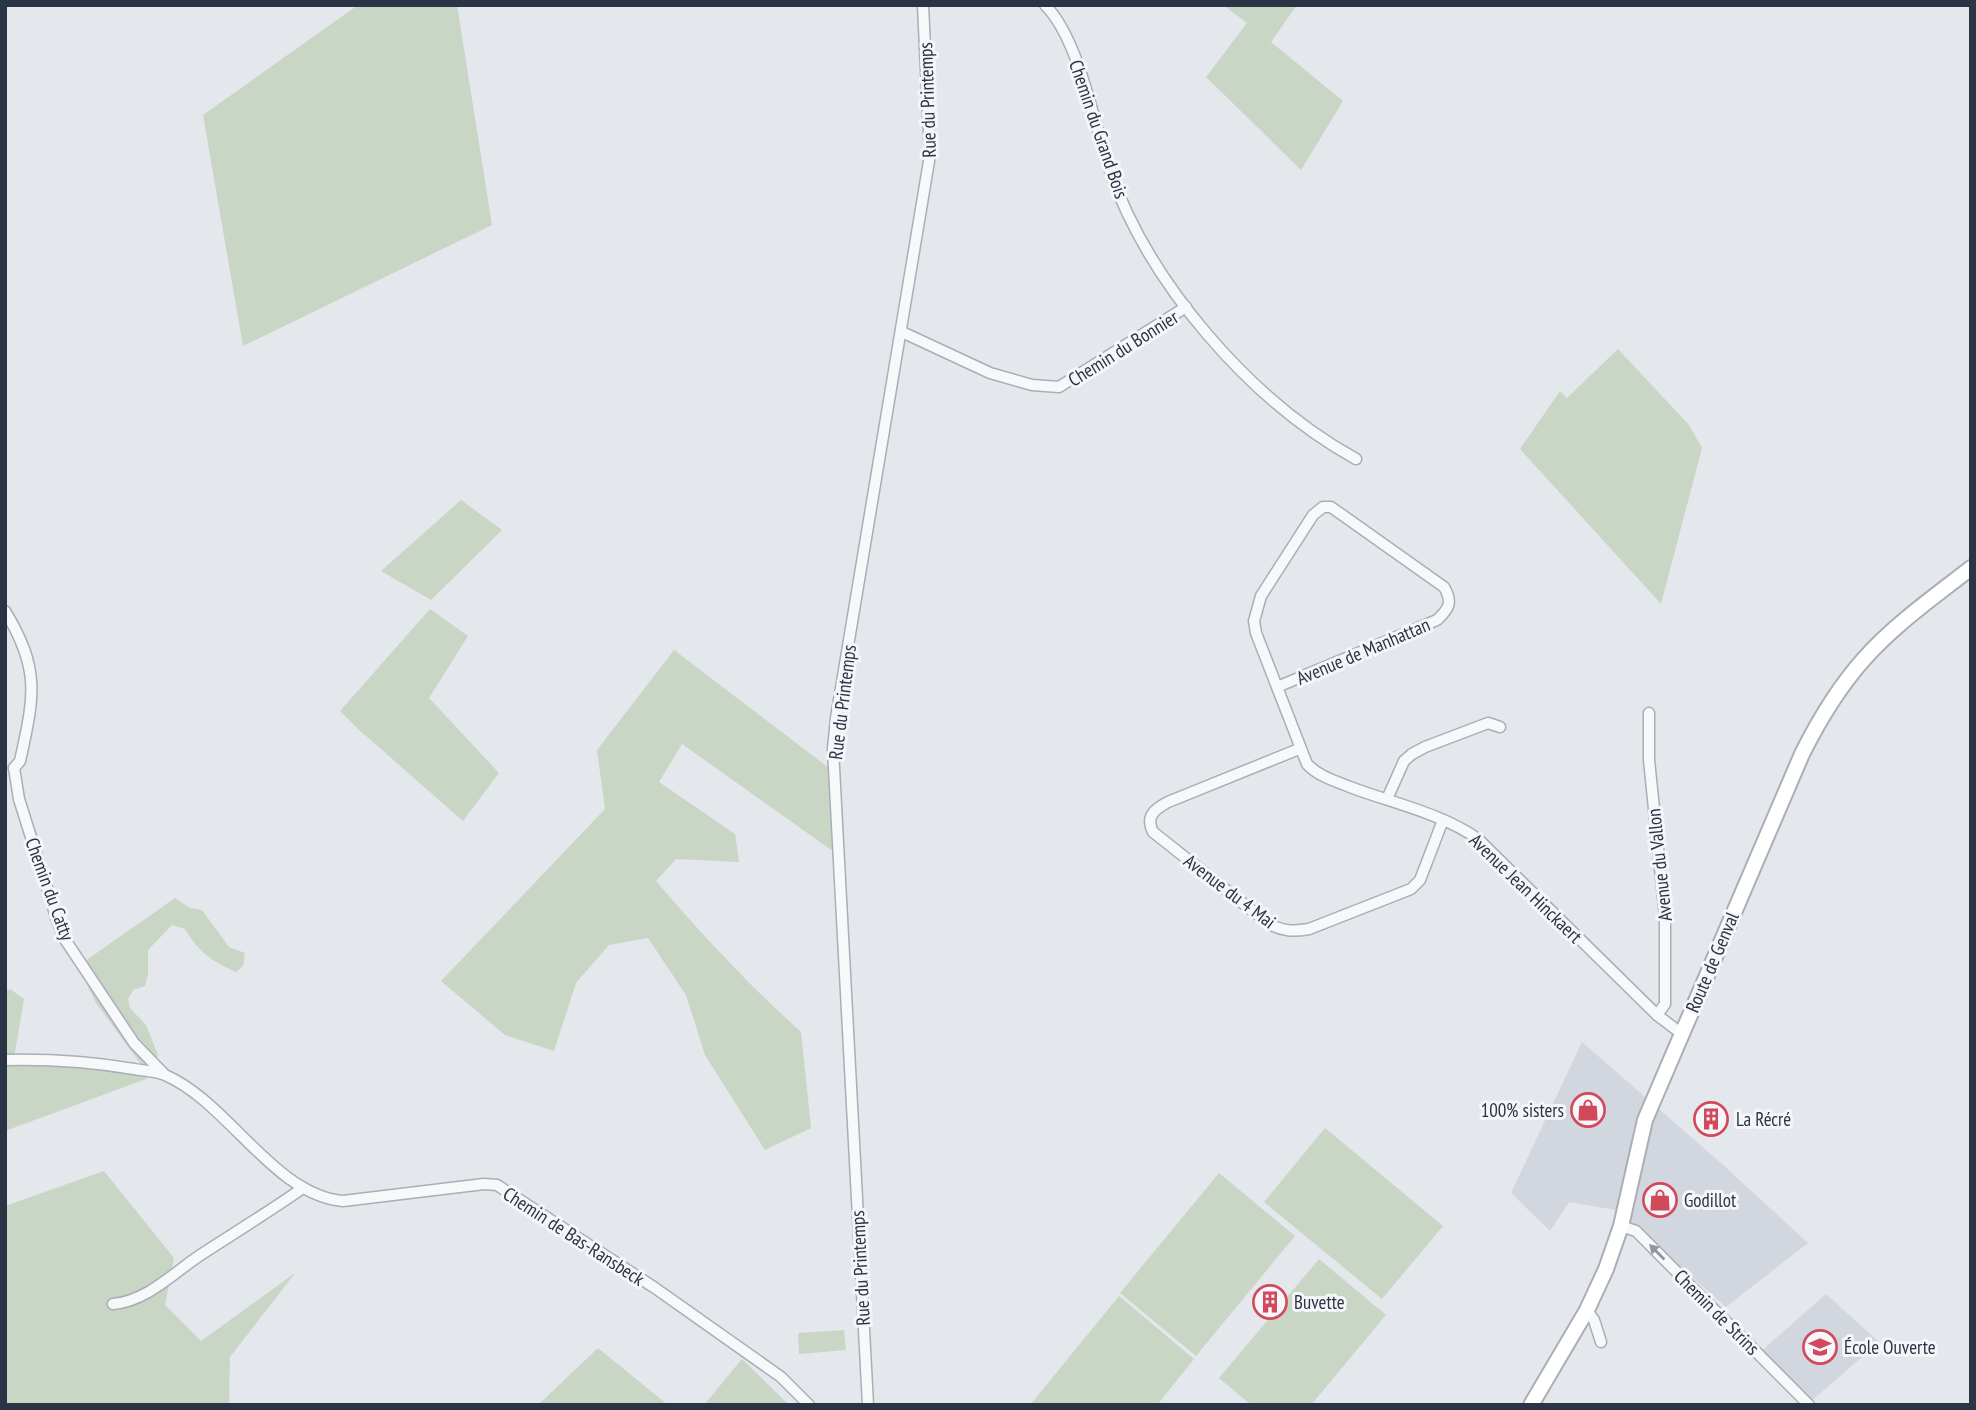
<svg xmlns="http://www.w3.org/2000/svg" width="1976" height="1410" font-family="'PT Sans Narrow',sans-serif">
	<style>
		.built { fill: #d2d6de }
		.green { fill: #c9d6c5 }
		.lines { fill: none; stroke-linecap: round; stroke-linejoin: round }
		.street-casing { stroke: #a9aeb7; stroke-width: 13 }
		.secondary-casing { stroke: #a9aeb7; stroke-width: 18 }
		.street { stroke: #f7f8fa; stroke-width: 10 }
		.secondary { stroke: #fff; stroke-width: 14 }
		.oneway { fill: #9196a0 }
		.labels { text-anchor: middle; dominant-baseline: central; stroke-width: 6; stroke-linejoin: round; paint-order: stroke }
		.street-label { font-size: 19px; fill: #2b3445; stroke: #f4f6f9 }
		.poi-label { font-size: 19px; fill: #2b3445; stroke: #f4f6f9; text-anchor: start }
	</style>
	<rect width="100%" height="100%" fill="#e4e7ec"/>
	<!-- built -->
	<g class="built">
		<path d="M 1582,1042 L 1722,1164 L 1808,1243 L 1726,1307 L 1616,1210 L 1569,1202 L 1550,1231 L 1511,1193 Z"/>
		<path d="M 1826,1294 L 1879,1342 L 1807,1405 L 1759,1353 Z"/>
	</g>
	<!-- green -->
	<g class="green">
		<path d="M 358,5 L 457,5 L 492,225 L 243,346 L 203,115 Z"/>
		<path d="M 1223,5 L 1297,5 L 1271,42 L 1343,101 L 1301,170 L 1206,77 L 1247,23 Z"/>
		<path d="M 1618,349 L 1689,425 L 1702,448 L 1661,604 L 1520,449 L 1560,391 L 1567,398 Z"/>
		<path d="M 461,500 L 502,530 L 431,600 L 381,571 Z"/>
		<path d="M 430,609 L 468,636 L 429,698 L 499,773 L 463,821 L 357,728 L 340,711 Z"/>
		<path d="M 674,650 L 829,768 L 834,852 L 682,744 L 659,782 L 735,834 L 739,862 L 676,859 L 656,881 C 702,935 749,985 801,1032 L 811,1128 L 765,1150 L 705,1055 L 686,995 L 648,938 L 609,945 L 576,983 L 554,1051 L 505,1035 L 441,981 L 605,809 L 597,750 Z"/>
		<path d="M 175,898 L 190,908 L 202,910 L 229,947 L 245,953 L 243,966 L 236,972 C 211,961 199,952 185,929 L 172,925 L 148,950 L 148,974 L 145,986 L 133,990 L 128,999 L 130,1008 L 146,1025 L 158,1055 L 146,1079 L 5,1131 L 5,992 L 10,989 L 24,999 L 13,1064 L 51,1064 L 131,1073 L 140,1063 L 96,1003 L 78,966 Z"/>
		<path d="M 1325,1128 L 1443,1226 L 1382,1299 L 1264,1202 Z"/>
		<path d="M 104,1171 L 174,1258 L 165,1305 L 201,1341 L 295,1273 L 230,1357 L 229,1405 L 5,1405 L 5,1206 Z"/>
		<path d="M 1219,1173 L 1295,1236 L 1196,1356 L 1120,1293 Z"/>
		<path d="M 1319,1259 L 1386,1315 L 1311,1405 L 1251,1405 L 1219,1378 Z"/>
		<path d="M 1119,1296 L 1194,1359 L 1157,1405 L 1030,1405 Z"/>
		<path d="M 844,1330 L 846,1350 L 799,1354 L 798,1333 Z"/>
		<path d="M 598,1348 L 668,1405 L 538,1405 Z"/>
		<path d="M 742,1359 L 789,1405 L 704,1405 Z"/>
	</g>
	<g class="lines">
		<!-- street casing -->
		<g class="street-casing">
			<g id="street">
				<path d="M 1045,5 C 1079,39 1093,121 1109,168 C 1148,283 1251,401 1356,459"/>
				<path d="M 902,332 L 990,373 L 1032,385 L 1059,387 L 1186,307"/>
				<path d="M 5,611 C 41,670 34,697 20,761 L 14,768"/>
				<path d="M 1277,687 L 1437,620 C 1449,609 1453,602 1444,587 L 1331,507 L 1323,507 L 1313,515 L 1261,596 L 1254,621 L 1256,633 L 1307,764 C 1318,776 1335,781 1350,787 C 1392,803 1441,813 1478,839 L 1657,1015 L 1682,1034"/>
				<path d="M 1649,713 L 1649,760 L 1665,916 L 1665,1004 L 1657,1015"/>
				<path d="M 1299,749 L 1168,802 C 1155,809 1145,816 1153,832 L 1269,924 C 1283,931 1293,932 1309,929 L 1411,889 L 1420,880 L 1443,820"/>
				<path d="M 14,768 L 19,799 L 58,923 L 66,941 L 134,1043 L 163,1073"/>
				<path d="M 1387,799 L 1404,761 L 1412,754 L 1425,747 L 1488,723 L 1500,727"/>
				<path d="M 5,1060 C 48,1059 92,1062 134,1069 C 144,1071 156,1071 165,1075 C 228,1102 274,1195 343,1201 L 484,1184 L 497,1185 L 655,1288 L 781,1377 L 809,1405"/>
				<path d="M 1621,1226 L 1636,1231 L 1809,1405"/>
				<path d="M 113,1304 C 148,1301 174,1272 202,1254 C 236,1232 270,1211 303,1188"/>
				<path d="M 1587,1310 L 1594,1320 L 1601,1342"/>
				<path d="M 868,1405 L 833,749 L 836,718 L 930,155 L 923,5"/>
			</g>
		</g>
		<!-- secondary casing -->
		<g class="secondary-casing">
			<path id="secondary" d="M 1531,1405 L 1587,1310 L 1606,1269 L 1621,1226 L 1645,1120 L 1802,754 C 1819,720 1838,688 1864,659 C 1894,625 1935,596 1971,568"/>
		</g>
		<!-- street -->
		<use href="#street" class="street"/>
		<!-- secondary -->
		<use href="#secondary" class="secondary"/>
	</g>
	<!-- one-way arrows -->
	<defs><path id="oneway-solid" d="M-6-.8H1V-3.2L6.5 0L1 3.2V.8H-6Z" transform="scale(1.75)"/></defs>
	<use class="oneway" href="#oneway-solid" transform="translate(1657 1252) rotate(-135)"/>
	<!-- icons -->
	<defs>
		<g id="shop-ring" transform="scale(1.75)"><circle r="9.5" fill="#f4f6f9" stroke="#d1495b" stroke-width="1.5"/><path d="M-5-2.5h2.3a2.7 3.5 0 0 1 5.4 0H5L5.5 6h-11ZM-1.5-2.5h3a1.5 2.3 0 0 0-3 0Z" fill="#d1495b"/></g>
		<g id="building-ring" transform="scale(1.75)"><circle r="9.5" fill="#f4f6f9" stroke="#d1495b" stroke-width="1.5"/><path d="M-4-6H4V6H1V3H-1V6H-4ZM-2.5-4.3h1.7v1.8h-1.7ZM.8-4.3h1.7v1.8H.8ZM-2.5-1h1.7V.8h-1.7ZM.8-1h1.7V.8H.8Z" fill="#d1495b"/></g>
		<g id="school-ring" transform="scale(1.75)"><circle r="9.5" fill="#f4f6f9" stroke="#d1495b" stroke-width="1.5"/><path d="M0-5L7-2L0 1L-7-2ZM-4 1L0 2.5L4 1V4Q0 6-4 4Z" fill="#d1495b"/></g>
	</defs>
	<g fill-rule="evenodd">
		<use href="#shop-ring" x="1588" y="1110"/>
		<use href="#building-ring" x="1711" y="1119"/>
		<use href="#shop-ring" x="1660" y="1200"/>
		<use href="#building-ring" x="1270" y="1302"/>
		<use href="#school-ring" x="1820" y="1347"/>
	</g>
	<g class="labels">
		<!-- street labels -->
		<g class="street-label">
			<text transform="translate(927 100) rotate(-92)">Rue du Printemps</text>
			<text transform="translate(1099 129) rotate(71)">Chemin du Grand Bois</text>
			<text transform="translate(1123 348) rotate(-32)">Chemin du Bonnier</text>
			<text transform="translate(1363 651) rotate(-23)">Avenue de Manhattan</text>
			<text transform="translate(842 702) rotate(-83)">Rue du Printemps</text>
			<text transform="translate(1659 865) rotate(-96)">Avenue du Vallon</text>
			<text transform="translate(1526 888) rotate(44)">Avenue Jean Hinckaert</text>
			<text transform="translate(50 889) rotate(70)">Chemin du Catty</text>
			<text transform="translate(1230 891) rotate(37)">Avenue du 4 Mai</text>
			<text transform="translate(1712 962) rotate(-67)">Route de Genval</text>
			<text transform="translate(574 1236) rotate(33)">Chemin de Bas-Ransbeck</text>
			<text transform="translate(860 1268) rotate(-93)">Rue du Printemps</text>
			<text transform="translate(1717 1312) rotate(45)">Chemin de Strins</text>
		</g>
		<!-- poi labels -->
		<g class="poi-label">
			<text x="1564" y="1110" text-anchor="end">100% sisters</text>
			<text x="1736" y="1119">La Récré</text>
			<text x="1684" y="1200">Godillot</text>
			<text x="1294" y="1302">Buvette</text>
			<text x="1844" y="1347">École Ouverte</text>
		</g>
	</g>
	<!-- border -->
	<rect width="1976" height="1410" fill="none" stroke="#2b3445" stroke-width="14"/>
</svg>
